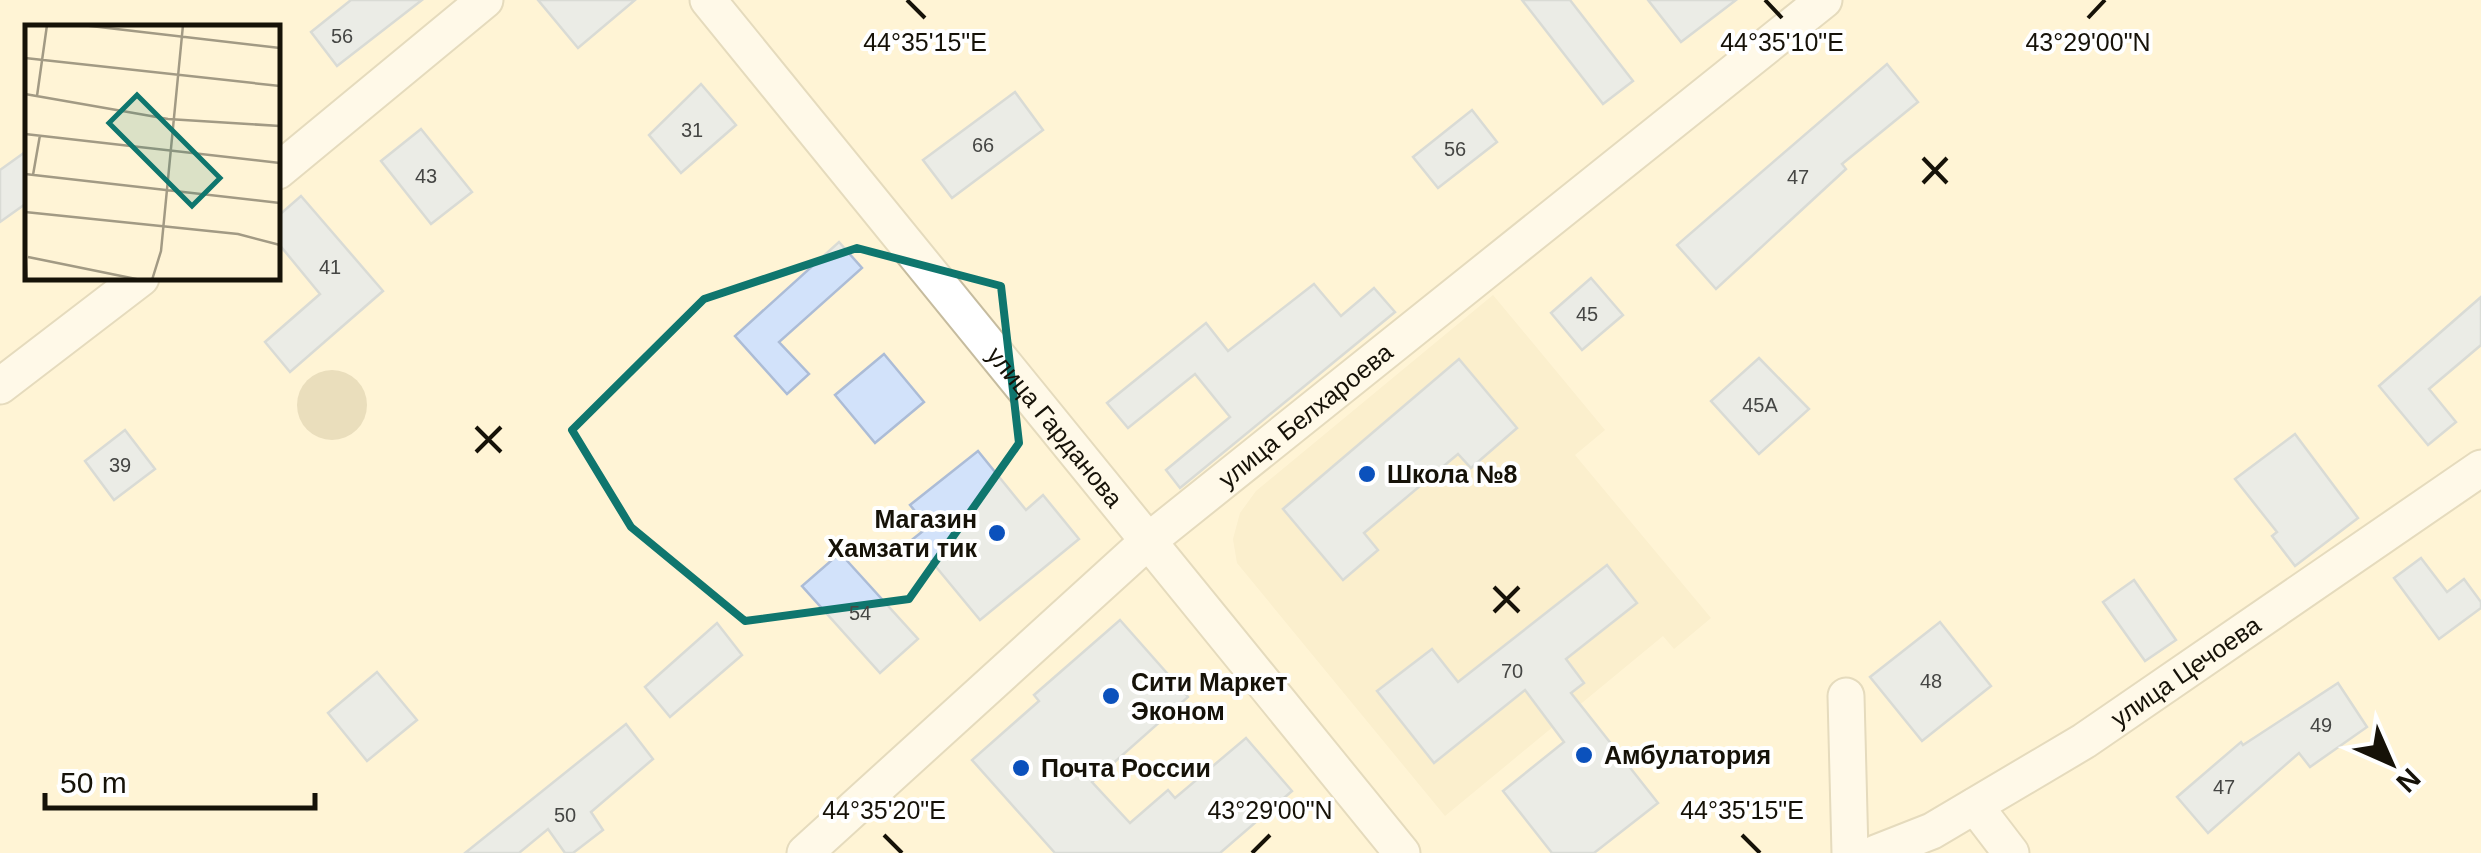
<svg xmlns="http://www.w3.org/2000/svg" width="2481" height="853" font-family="Helvetica,sans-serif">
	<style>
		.built { fill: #f5e8c3 }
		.green { fill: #d0c39e }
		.building { fill: #d2e2fa; stroke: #acbcd6; stroke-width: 2.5 }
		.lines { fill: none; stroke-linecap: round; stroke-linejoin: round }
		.minor-casing { stroke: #c6bc9f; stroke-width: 39 }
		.minor { stroke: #fff; stroke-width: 35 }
		.marked { fill: none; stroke: #0f766e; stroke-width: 8; stroke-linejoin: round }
		.ticks { fill: none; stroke: #161208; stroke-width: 4 }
		.poi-dot { fill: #0b51bc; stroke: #fff; stroke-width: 4 }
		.labels { text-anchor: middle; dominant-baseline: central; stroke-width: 8; stroke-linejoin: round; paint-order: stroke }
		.number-label { font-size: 20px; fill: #454644 }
		.street-label { font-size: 25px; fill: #161208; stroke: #fff }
		.poi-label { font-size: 25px; font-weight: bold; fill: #161208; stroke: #fff; text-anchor: start }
		.inset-road { fill: none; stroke: #a29a84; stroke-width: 2.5 }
		.view { fill: #0f766e; fill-opacity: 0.15; stroke: #0f766e; stroke-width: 5 }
		.inset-edge { fill: none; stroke: #161208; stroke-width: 5 }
		.ticks-label { font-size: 25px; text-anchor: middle; fill: #161208; stroke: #fff; stroke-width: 8; stroke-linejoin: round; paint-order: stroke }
	</style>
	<rect width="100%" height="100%" fill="#fff4d6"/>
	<!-- built -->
	<path class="built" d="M 1493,295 L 1605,430 L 1575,455 L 1711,618 L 1674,649 L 1663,636 L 1445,816 L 1237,563 L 1233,539 L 1240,513 L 1256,491 Z"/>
	<!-- green -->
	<circle class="green" cx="332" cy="405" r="35"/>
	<!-- building -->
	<g class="building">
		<path d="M 351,0 L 422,0 L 337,66 L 311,32 Z"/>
		<path d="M 538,0 L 635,0 L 578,48 Z"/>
		<path d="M 1522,0 L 1570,0 L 1633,81 L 1603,104 Z"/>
		<path d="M 1648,0 L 1736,0 L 1681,42 Z"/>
		<path d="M 1887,64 L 1918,102 L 1842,164 L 1846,169 L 1716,289 L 1677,245 Z"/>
		<path d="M 701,84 L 736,125 L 681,173 L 649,135 Z"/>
		<path d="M 1015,92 L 1043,130 L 952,198 L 923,160 Z"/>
		<path d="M 1472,110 L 1497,142 L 1438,188 L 1413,157 Z"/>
		<path d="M 421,129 L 472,192 L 431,224 L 381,161 Z"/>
		<path d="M 28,150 L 28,202 L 0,222 L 0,170 Z"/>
		<path d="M 301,196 L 383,291 L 290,372 L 265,342 L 320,294 L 278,243 L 278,216 Z"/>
		<path d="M 839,242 L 862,268 L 779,342 L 809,374 L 787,394 L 735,336 Z"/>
		<path d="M 1591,278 L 1623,315 L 1582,350 L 1551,313 Z"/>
		<path d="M 1314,284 L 1341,316 L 1374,288 L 1395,312 L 1180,488 L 1166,470 L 1230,417 L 1195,374 L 1128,428 L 1107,403 L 1206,323 L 1228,351 Z"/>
		<path d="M 2481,297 L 2481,345 L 2429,389 L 2456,422 L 2428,445 L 2379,386 Z"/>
		<path d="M 884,354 L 924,402 L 875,443 L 835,395 Z"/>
		<path d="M 1759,358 L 1809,409 L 1759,454 L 1711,401 Z"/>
		<path d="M 1459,359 L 1517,428 L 1471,468 L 1458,454 L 1364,533 L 1378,550 L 1343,580 L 1283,509 Z"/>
		<path d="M 125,430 L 155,469 L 114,500 L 85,461 Z"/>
		<path d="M 2295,434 L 2358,518 L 2295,566 L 2272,536 L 2277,532 L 2235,479 Z"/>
		<path d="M 978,451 L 1026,510 L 1043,495 L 1079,539 L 980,620 L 913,539 L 928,527 L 910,505 Z"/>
		<path d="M 840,553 L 918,639 L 880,673 L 802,586 Z"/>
		<path d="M 2421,558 L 2447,592 L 2464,579 L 2481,602 L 2481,608 L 2439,639 L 2394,578 Z"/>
		<path d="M 1607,565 L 1637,603 L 1566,659 L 1584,683 L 1571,693 L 1658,803 L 1594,853 L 1552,853 L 1503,791 L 1564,742 L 1525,690 L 1434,763 L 1377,691 L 1432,649 L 1458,682 Z"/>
		<path d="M 2134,580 L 2176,640 L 2145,661 L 2103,602 Z"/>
		<path d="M 1120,620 L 1188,697 L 1092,782 L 1130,823 L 1168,790 L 1175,798 L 1246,738 L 1292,791 L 1220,853 L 1055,853 L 972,760 L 1039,701 L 1034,695 Z"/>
		<path d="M 1940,622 L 1991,686 L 1922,741 L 1870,677 Z"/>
		<path d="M 717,623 L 742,655 L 670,717 L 645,687 Z"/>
		<path d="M 377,672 L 417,720 L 367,761 L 328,713 Z"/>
		<path d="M 2338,683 L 2367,727 L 2310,767 L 2299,753 L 2208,833 L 2177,797 L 2241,742 L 2243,745 Z"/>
		<path d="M 626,724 L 653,759 L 591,812 L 603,830 L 573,853 L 565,853 L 548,829 L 519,853 L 465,853 Z"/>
	</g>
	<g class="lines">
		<!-- minor casing -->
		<g class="minor-casing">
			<g id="minor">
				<path id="s1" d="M 708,0 L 1402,853"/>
				<path d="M 278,171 L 485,0"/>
				<path d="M 0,386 L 141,278"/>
				<path d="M 1846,696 L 1850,853"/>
				<path d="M 1975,806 L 2011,853"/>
				<path id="s2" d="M 805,853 L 1147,542 L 1824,0"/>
				<path id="s3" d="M 1876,853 L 1932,831 L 2084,741 L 2481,468"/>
			</g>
		</g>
		<!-- minor -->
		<use href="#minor" class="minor"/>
	</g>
	<!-- marked area -->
	<path d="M0 0H2481V853H0ZM 857,248 L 1001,286 L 1019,443 L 909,599 L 745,621 L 631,527 L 572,430 L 704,299 Z" fill="#fff4d6" fill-opacity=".55" fill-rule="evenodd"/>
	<path class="marked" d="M 857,248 L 1001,286 L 1019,443 L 909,599 L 745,621 L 631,527 L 572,430 L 704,299 Z"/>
	<!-- ticks -->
	<path class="ticks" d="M 907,0 L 925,18M 1765,0 L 1782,18M 2088,18 L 2105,0M 1923,158 L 1947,183M 1923,183 L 1947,158M 476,427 L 501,452M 476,452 L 501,427M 1494,587 L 1519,612M 1494,612 L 1519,587M 884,835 L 902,853M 1742,835 L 1760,853M 1252,853 L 1270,835"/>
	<!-- markers -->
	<g class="poi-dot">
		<circle cx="1367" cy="474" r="10"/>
		<circle cx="997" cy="533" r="10"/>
		<circle cx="1111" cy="696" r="10"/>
		<circle cx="1584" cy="755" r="10"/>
		<circle cx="1021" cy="768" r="10"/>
	</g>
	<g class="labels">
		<!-- number labels -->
		<g class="number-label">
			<text x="342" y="36">56</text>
			<text x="692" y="130">31</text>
			<text x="983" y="145">66</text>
			<text x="1455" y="149">56</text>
			<text x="426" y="176">43</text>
			<text x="1798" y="177">47</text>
			<text x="330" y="267">41</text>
			<text x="1587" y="314">45</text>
			<text x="1760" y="405">45А</text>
			<text x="120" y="465">39</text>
			<text x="860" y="613">54</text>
			<text x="1512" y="671">70</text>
			<text x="1931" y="681">48</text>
			<text x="2321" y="725">49</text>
			<text x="2224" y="787">47</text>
			<text x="565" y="815">50</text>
		</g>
		<!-- street labels -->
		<g class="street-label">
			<text stroke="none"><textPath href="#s2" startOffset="665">улица Белхароева</textPath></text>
			<text stroke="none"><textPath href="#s1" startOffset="550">улица Гарданова</textPath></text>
			<text stroke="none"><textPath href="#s3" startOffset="360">улица Цечоева</textPath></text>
		</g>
		<!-- poi labels -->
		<g class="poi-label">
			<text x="1387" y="474">Школа №8</text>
			<text x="977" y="519" text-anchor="end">Магазин<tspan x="977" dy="29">Хамзати тик</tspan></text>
			<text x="1131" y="682">Сити Маркет<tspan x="1131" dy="29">Эконом</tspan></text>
			<text x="1604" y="755">Амбулатория</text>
			<text x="1041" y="768">Почта России</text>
		</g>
	</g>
	<!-- overview -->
	<g transform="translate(25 25)">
		<rect width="255" height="255" fill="#fff4d6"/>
		<path class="inset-road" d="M 57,0 L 255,23M 0,33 L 255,61M 0,69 L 143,94 L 255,101M 12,71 L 22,0M 0,109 L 255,138M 0,149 L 255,178M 8,150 L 15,110M 0,187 L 213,209 L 255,220M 0,220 L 2,255M 3,232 L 116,255M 127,255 L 136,226 L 158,0"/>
		<path class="view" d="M 112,70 L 195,153 L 167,181 L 84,98 Z"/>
		<rect width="255" height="255" class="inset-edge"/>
	</g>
	<g class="ticks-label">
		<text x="925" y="51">44°35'15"E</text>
		<text x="1782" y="51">44°35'10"E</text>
		<text x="2088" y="51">43°29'00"N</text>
		<text x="884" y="819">44°35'20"E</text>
		<text x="1270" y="819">43°29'00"N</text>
		<text x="1742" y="819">44°35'15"E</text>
	</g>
	<!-- north arrow -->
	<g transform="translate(2391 763) rotate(135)" stroke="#ffffff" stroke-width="8" paint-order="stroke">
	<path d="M0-8L18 38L0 25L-18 38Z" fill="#161208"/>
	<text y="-15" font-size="28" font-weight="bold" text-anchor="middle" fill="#161208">N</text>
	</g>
	<!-- scale -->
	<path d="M45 793v15h270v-15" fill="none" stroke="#161208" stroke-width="5"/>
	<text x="60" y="793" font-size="30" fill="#161208" stroke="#ffffff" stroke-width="8" paint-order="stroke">50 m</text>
</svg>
